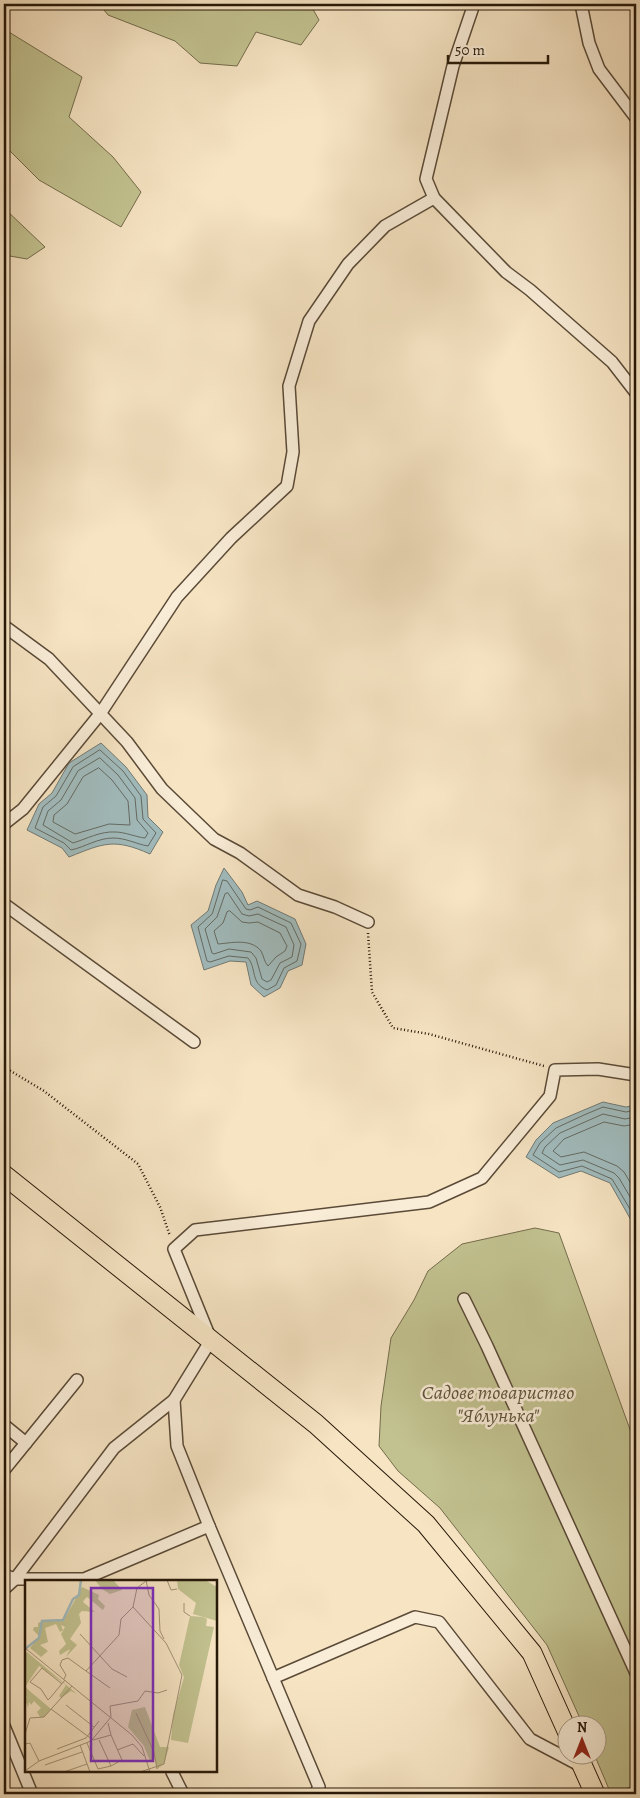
<svg xmlns="http://www.w3.org/2000/svg" width="640" height="1798" font-family="Alegreya,serif">
	<style>
		.green { fill: #c2c290; stroke: #746c4c }
		.water { fill: #a1bcbe; stroke: #707a75 }
		.lines { fill: none; stroke-linecap: round; stroke-linejoin: round }
		.shore { stroke: #646a63; stroke-width: 1 }
		.minor-casing { stroke: #5a4a37; stroke-width: 14 }
		.primary-casing { stroke: #261708; stroke-width: 21 }
		.path { stroke: #261708; stroke-width: 2.5; stroke-dasharray: 1 2.5; stroke-linecap: butt }
		.minor { stroke: #f9edd8; stroke-width: 11 }
		.primary { stroke: #f6e4c3; stroke-width: 19 }
		.labels { text-anchor: middle; dominant-baseline: central; stroke-width: 5; stroke-linejoin: round; paint-order: stroke }
		.park-label { font-size: 20px; font-style: italic; fill: #5d5338; stroke: #f9edd8 }
		.inset-river { fill: none; stroke: #a1bcbe; stroke-width: 2.5 }
		.inset-road { fill: none; stroke: #a39278; stroke-width: 1 }
		.view { fill: #7b2cbf; fill-opacity: 0.15; stroke: #7b2cbf; stroke-width: 2.5 }
		.inset-edge { fill: none; stroke: #261708; stroke-width: 2.5 }
	</style>
	<rect width="100%" height="100%" fill="#f6e4c3"/>
	<filter id="stains"><feTurbulence type="fractalNoise" baseFrequency=".004" numOctaves="4"/><feColorMatrix values="0 0 0 0 .2 0 0 0 0 .09 0 0 0 0 .02 0 0 0 .5 -.17"/></filter>
	<radialGradient id="worn" r=".72"><stop offset=".6" stop-color="#630" stop-opacity="0"/><stop offset="1" stop-color="#630" stop-opacity=".3"/></radialGradient>
	<!-- green -->
	<g class="green">
		<path d="M 99,4 L 310,4 L 319,20 L 301,45 L 256,32 L 237,66 L 200,63 L 175,41 L 108,15 Z"/>
		<path d="M 4,29 L 82,77 L 69,117 L 113,157 L 141,192 L 121,227 L 39,180 L 4,145 Z"/>
		<path d="M 4,208 L 45,247 L 27,259 L 4,255 Z"/>
		<path d="M 535,1228 L 559,1233 L 636,1446 L 636,1785 L 611,1794 L 595,1756 L 598,1756 L 598,1726 L 583,1725 L 547,1645 L 440,1508 L 398,1471 L 379,1446 L 381,1406 L 391,1338 L 414,1300 L 428,1271 L 462,1244 Z"/>
	</g>
	<!-- water -->
	<g class="water">
		<path d="M 101,743 L 126,767 L 147,795 L 148,817 L 163,832 L 150,854 C 114,838 104,843 69,857 L 62,848 L 27,830 L 39,804 L 52,793 L 69,763 Z"/>
		<path d="M 224,868 L 242,892 L 248,905 L 257,901 L 295,919 L 306,944 L 302,965 L 288,971 L 280,988 L 264,997 L 251,985 L 246,962 L 230,961 L 204,970 L 191,925 L 208,911 L 216,885 Z"/>
		<path d="M 603,1102 L 626,1107 L 636,1105 L 636,1229 L 610,1183 L 581,1171 L 559,1178 L 526,1157 L 536,1140 L 553,1123 Z"/>
	</g>
	<g class="lines">
		<!-- shore -->
		<g class="shore">
			<path d="M 100,750 L 123,771 L 141,796 L 143,819 L 156,833 L 148,846 C 136,844 126,838 113,838 C 98,838 85,847 71,850 L 64,843 L 35,828 L 43,807 L 56,796 L 73,767 Z"/>
			<path d="M 100,758 L 118,775 L 135,798 L 137,820 L 148,833 L 145,838 C 136,837 125,832 115,832 C 101,831 86,839 73,843 L 43,825 L 48,811 L 61,800 L 78,771 Z"/>
			<path d="M 99,768 L 112,780 L 128,801 L 130,825 L 109,824 L 75,834 L 53,822 L 54,815 L 67,804 L 83,777 Z"/>
			<path d="M 223,880 L 227,881 L 246,909 L 250,910 L 258,907 L 291,923 L 301,944 L 297,961 L 284,968 L 276,985 L 267,990 C 250,983 257,969 248,958 L 229,956 L 210,962 L 207,961 L 198,927 L 212,914 Z"/>
			<path d="M 228,893 L 242,914 L 249,916 L 258,914 L 286,927 L 294,945 L 292,957 L 280,963 L 271,980 L 267,982 L 262,979 L 256,958 L 251,952 L 229,949 L 214,954 L 212,953 L 205,929 L 217,917 L 225,894 Z"/>
			<path d="M 230,911 L 242,922 L 249,923 L 258,922 L 280,933 L 287,946 L 285,951 L 276,957 L 268,966 C 264,962 264,956 261,951 C 251,938 231,943 218,944 L 214,931 L 223,923 L 227,912 Z"/>
			<path d="M 636,1110 L 626,1112 L 603,1107 L 584,1115 L 556,1128 L 540,1143 L 533,1155 L 559,1172 L 582,1166 L 612,1179 L 636,1219"/>
			<path d="M 636,1117 L 625,1119 L 603,1114 L 560,1133 L 545,1147 L 542,1153 L 560,1165 L 583,1160 L 614,1173 L 619,1178 L 636,1207"/>
			<path d="M 636,1124 L 624,1126 L 604,1122 L 564,1139 L 553,1151 L 561,1157 L 584,1152 L 617,1166 L 624,1172 L 636,1192"/>
		</g>
		<!-- minor casing -->
		<g class="minor-casing">
			<g id="minor">
				<path d="M 474,4 L 453,66 L 426,179 L 434,198 L 506,272 L 530,290 L 612,362 L 636,393"/>
				<path d="M 581,4 L 589,43 L 599,69 L 636,118"/>
				<path d="M 4,626 L 49,659 L 127,742 L 162,789 L 214,839 L 240,853 L 298,895 L 335,907 L 368,922"/>
				<path d="M 4,824 L 23,809 L 100,714 L 177,597 L 231,538 L 287,486 L 293,452 L 289,386 L 309,321 L 348,264 L 385,226 L 434,198"/>
				<path d="M 4,904 L 194,1042"/>
				<path d="M 464,1299 L 487,1346 L 636,1673"/>
				<path d="M 4,1425 L 26,1443"/>
				<path d="M 4,1470 L 77,1380"/>
				<path d="M 209,1526 L 319,1787 L 315,1794"/>
				<path d="M 4,1575 L 15,1579 L 84,1579 L 209,1526 L 177,1446 L 174,1400"/>
				<path d="M 4,1589 L 15,1579 L 114,1448 L 174,1400 L 211,1340 L 174,1249 L 195,1230 L 429,1202 L 482,1178 L 550,1096 L 555,1070 L 598,1069 L 636,1075"/>
				<path d="M 273,1678 L 415,1617 L 439,1622 L 530,1739 L 583,1767"/>
				<path d="M 4,1726 L 32,1794"/>
				<path d="M 172,1772 L 183,1794"/>
			</g>
		</g>
		<!-- primary casing -->
		<g class="primary-casing">
			<g id="primary">
				<path d="M 4,1175 L 316,1424 L 426,1524 L 532,1653 L 568,1733"/>
				<path d="M 578,1756 L 595,1794"/>
			</g>
		</g>
		<!-- path -->
		<g class="path">
			<path d="M 368,933 L 372,992 L 393,1028 L 429,1034 L 544,1066"/>
			<path d="M 4,1067 L 44,1091 L 138,1164 L 160,1207 L 170,1236"/>
		</g>
		<!-- minor -->
		<use href="#minor" class="minor"/>
		<!-- primary -->
		<use href="#primary" class="primary"/>
	</g>
	<g class="labels">
		<!-- park labels -->
		<g class="park-label">
			<text x="498" y="1392">Садове товариство<tspan x="498" dy="23">"Яблунька"</tspan></text>
		</g>
	</g>
	<!-- overview -->
	<g transform="translate(25 1580)">
		<rect width="192" height="192" fill="#f6e4c3"/>
		<path d="M 70,0 L 88,0 L 97,10 L 85,14 L 77,9 ZM 152,0 L 180,0 L 192,7 L 192,41 L 168,34 L 171,23 L 153,9 ZM 57,7 L 74,15 L 73,19 L 80,26 L 78,30 L 62,17 L 59,20 L 58,22 L 70,32 L 57,31 L 54,34 L 56,43 L 45,59 L 52,65 L 41,77 L 45,69 L 35,75 L 34,71 L 41,64 L 36,54 L 40,47 L 36,45 L 38,50 L 35,52 L 31,44 L 20,48 L 23,62 L 15,65 L 23,71 L 16,77 L 5,68 L 15,57 L 8,50 L 9,47 L 13,47 L 13,43 L 20,40 L 39,40 ZM 165,36 L 178,37 L 182,39 L 181,46 L 189,47 L 163,163 L 146,160 L 148,135 L 159,97 L 154,85 ZM 2,72 L 52,114 L 46,111 L 36,118 L 34,116 L 41,105 L 14,86 L 0,107 L 26,129 L 19,137 L 15,137 L 12,132 L 16,128 L 9,121 L 6,125 L 4,122 L 3,128 L 0,119 L 2,117 L 0,116 L 0,74 ZM 120,127 L 135,167 L 144,167 L 139,184 L 132,189 L 130,179 L 125,181 L 119,166 L 103,147 L 107,130 Z" fill="#c2c290"/>
		<path class="inset-river" d="M 0,69 L 14,58 L 17,41 L 38,40 L 48,19 L 54,15 L 56,0"/>
		<path class="inset-road" d="M 121,0 L 124,15 L 134,29 L 135,51 L 139,59M 142,0 L 146,10 L 152,9M 159,23 L 159,32 L 165,36M 108,27 L 141,63 L 157,95 L 139,184 L 115,192M 108,27 L 112,8 L 121,1M 55,54 L 87,89 L 102,97M 0,68 L 107,155 L 117,167 L 125,192M 61,91 L 85,108M 39,99 L 41,95 L 35,85 L 37,80 L 43,78 L 61,91 L 94,55 L 96,39 L 108,27M 37,104 L 17,88 L 5,102 L 16,109 L 23,120 L 25,118 L 40,100M 41,125 L 69,147M 26,129 L 68,160 L 86,155 L 83,143M 111,133 L 129,172 L 132,189M 0,154 L 5,138 L 19,137 L 47,106M 74,160 L 86,186 L 97,180 L 86,155M 62,163 L 73,189 L 86,186M 0,164 L 5,163 L 14,181M 55,165 L 65,192M 32,169 L 61,158 L 74,141M 92,170 L 108,164 L 119,176M 20,185 L 57,172M 0,191 L 14,181 L 66,161 L 86,137 L 85,126 L 113,121 L 120,111 L 133,113 L 142,110M 39,192 L 62,184"/>
		<path class="view" d="M 66,8 L 128,8 L 128,181 L 66,181 Z"/>
		<rect width="192" height="192" class="inset-edge"/>
	</g>
	<!-- margin -->
	<rect width="640" height="1798" fill="none" stroke="#f6e4c3" stroke-width="20"/>
	<rect x="5" y="5" width="630" height="1788" fill="none" stroke="#261708" stroke-width="2.5"/>
	<rect x="10" y="10" width="620" height="1778" fill="none" stroke="#261708"/>
	<!-- north arrow -->
	<g transform="translate(582 1740)"><circle r="24" fill="#f9edd8" stroke="#a59785"/>
	<path d="M0-4L9 19L0 12L-9 19Z" fill="#8f2418"/>
	<text y="-8" font-size="14" font-weight="bold" text-anchor="middle" fill="#261708">N</text>
	</g>
	<!-- scale -->
	<path d="M448 55v8h100v-8" fill="none" stroke="#261708" stroke-width="2.5"/>
	<text x="455" y="55" font-size="15" fill="#261708" stroke="#f9edd8" stroke-width="4" paint-order="stroke">50 m</text>
	<rect width="100%" height="100%" filter="url(#stains)"/>
	<rect width="100%" height="100%" fill="url(#worn)"/>
</svg>
